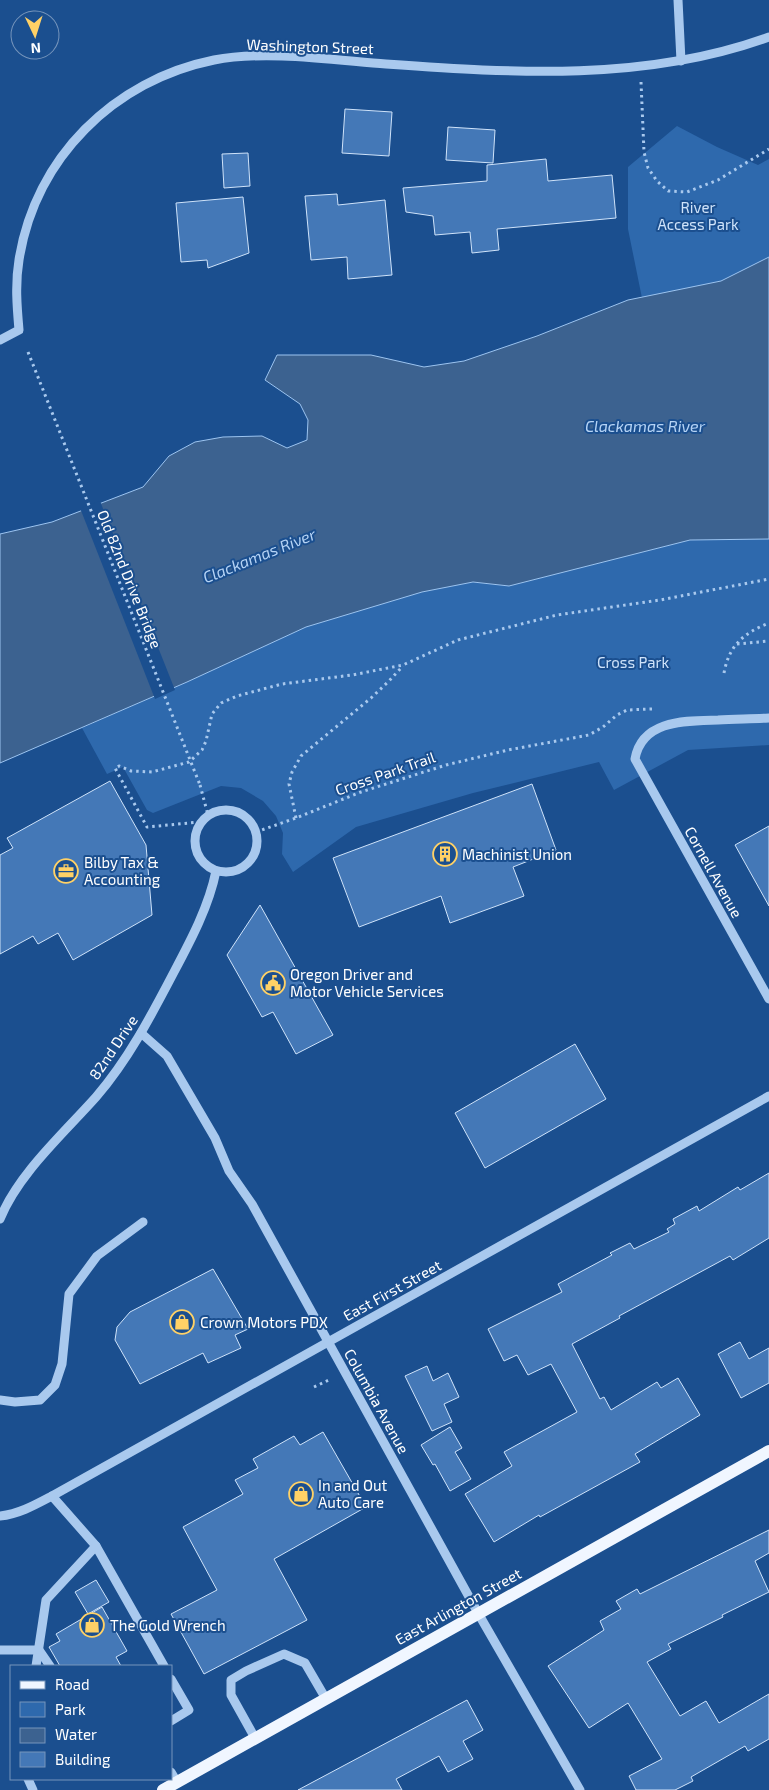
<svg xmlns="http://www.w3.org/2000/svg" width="769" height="1790" font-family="'Exo 2',sans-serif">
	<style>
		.green { fill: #2e69ad }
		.water { fill: #3c6290; stroke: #9cc4f0 }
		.pier { fill: #1b4f8f }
		.building { fill: #4478b7; stroke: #cfe3fa }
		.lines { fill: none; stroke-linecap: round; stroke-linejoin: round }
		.path { stroke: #a9c9ee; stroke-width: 3; stroke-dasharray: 2.5 4; stroke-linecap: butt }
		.minor { stroke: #a9c9ee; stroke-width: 9 }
		.major { stroke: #f0f6ff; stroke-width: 12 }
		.path-bridge { stroke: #a9c9ee; stroke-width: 3; stroke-dasharray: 2.5 4; stroke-linecap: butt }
		.labels { text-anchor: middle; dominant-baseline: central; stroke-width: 4; stroke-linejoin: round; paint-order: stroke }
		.street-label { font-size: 15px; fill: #fff; stroke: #1b4f8f }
		.park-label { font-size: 15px; fill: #cfe3fa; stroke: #1b4f8f }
		.poi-label { font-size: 15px; fill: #fff; stroke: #1b4f8f; text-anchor: start }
		.water-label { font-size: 16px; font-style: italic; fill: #b5d3f5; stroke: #1b4f8f }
	</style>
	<rect width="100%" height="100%" fill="#1b4f8f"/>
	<!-- green -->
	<g class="green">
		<path d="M 677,126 L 717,147 L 758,165 L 769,159 L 769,257 L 721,281 L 642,298 L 628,229 L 628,167 Z"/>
		<path d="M 769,539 L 769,745 L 688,750 L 614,790 L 599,762 L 473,793 L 356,827 L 293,872 L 282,854 L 283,833 L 276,816 L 263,801 L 241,788 L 221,786 L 153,813 L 147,810 L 123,767 L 107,774 L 82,728 L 187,682 L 306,627 L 422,592 L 473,582 L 509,586 L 690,540 Z"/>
	</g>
	<!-- water -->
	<path class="water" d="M 769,257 L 769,539 L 690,540 L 509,586 L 473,582 L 422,592 L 306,627 L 187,682 L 0,763 L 0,534 L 52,522 L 143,487 L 169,456 L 195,442 L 223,437 L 262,436 L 287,448 L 307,440 L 308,420 L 300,404 L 265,380 L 277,355 L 371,355 L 424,367 L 464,361 L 537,336 L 628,300 L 721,281 Z"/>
	<!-- pier -->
	<path class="pier" d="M 100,501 L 175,690 L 155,699 L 80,508 Z"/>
	<!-- building -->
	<g class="building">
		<path d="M 345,109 L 392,112 L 389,156 L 342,153 Z"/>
		<path d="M 448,127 L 495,130 L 493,163 L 446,160 Z"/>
		<path d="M 248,153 L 250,186 L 224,188 L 222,154 Z"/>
		<path d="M 546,159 L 548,181 L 612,175 L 616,218 L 497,229 L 499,250 L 472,253 L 470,232 L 435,235 L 433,216 L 406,212 L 403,188 L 487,181 L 487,165 Z"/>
		<path d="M 337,194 L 338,205 L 385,200 L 392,275 L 348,279 L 347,257 L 311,260 L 305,196 Z"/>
		<path d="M 243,197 L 249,253 L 208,268 L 207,260 L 181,262 L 176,203 Z"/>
		<path d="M 110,781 L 146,845 L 152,915 L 73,960 L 58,933 L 38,944 L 33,936 L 0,954 L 0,855 L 13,848 L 7,838 Z"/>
		<path d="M 532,784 L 556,850 L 513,867 L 524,896 L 450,923 L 441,896 L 359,927 L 333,858 Z"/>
		<path d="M 769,826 L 769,906 L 735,845 Z"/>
		<path d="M 260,905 L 333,1035 L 296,1054 L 273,1012 L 262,1017 L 227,955 Z"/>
		<path d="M 575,1044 L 606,1099 L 485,1168 L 455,1113 Z"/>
		<path d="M 769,1173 L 769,1238 L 733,1260 L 730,1256 L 619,1316 L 620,1318 L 572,1344 L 600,1399 L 604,1397 L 611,1410 L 657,1382 L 661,1388 L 678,1378 L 700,1415 L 635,1454 L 640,1462 L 540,1517 L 539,1515 L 494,1542 L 465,1494 L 512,1466 L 504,1452 L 577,1412 L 551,1364 L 528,1375 L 517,1355 L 504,1361 L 488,1329 L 562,1292 L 558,1284 L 612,1255 L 610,1253 L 630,1243 L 634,1249 L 669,1232 L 667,1229 L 675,1224 L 673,1219 L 697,1206 L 699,1211 L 738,1187 L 740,1190 Z"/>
		<path d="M 213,1269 L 248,1329 L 235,1335 L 241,1348 L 208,1363 L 203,1353 L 140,1384 L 115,1340 L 117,1327 L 130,1312 Z"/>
		<path d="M 740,1342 L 749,1359 L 769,1348 L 769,1383 L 741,1398 L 718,1354 Z"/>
		<path d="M 427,1366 L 433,1381 L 448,1373 L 459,1397 L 444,1404 L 452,1422 L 432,1431 L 405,1376 Z"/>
		<path d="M 450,1427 L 462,1448 L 455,1452 L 471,1479 L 450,1491 L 435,1464 L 433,1465 L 421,1445 Z"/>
		<path d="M 323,1432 L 366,1507 L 274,1559 L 307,1620 L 204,1674 L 171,1614 L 217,1590 L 183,1527 L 243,1494 L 235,1480 L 258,1468 L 253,1459 L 294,1436 L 300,1445 Z"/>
		<path d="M 769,1530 L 769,1553 L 755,1561 L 769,1592 L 722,1615 L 723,1617 L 668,1644 L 671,1649 L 647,1662 L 680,1716 L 706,1701 L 719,1723 L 769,1694 L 769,1739 L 748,1751 L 745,1746 L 691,1777 L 693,1781 L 675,1790 L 636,1790 L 629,1776 L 662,1759 L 628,1703 L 589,1728 L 548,1666 L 604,1630 L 600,1621 L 621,1609 L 616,1601 L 637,1589 L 640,1594 Z"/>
		<path d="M 96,1580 L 109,1602 L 88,1614 L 75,1592 Z"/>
		<path d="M 102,1607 L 127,1651 L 116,1657 L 121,1666 L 60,1666 L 49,1647 L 60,1641 L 56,1634 Z"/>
		<path d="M 467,1700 L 483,1730 L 463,1741 L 473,1759 L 448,1772 L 439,1756 L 396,1779 L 402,1790 L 298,1790 Z"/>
	</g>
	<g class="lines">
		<!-- path -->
		<g class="path">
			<path d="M 641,82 L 644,152 L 648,168 L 657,181 L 668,191 L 687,192 L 718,180 L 769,149"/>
			<path d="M 737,644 L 769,641"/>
			<path d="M 724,673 C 729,645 744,633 769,623"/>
			<path d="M 200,785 L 208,815"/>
			<path d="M 296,818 L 289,784 L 292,772 L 301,756 L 371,698 L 389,681 L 403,666"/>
			<path d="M 200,822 L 147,827 L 115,768 L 119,766 L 131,771 L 152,772 L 189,762 L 202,750 L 206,741 L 212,714 L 221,703 L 237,696 L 282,684 L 352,675 L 403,665 L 458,640 L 557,615 L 660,600 L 769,579"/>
			<path d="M 256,832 L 296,818 L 361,792 L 446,765 L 508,750 L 589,735 L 603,727 L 617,715 L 627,710 L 652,709 L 654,711"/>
			<path d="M 314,1387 L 329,1380"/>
		</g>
		<!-- minor -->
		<g class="minor">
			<path d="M 678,0 L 681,61"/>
			<path d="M 0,340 L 19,330 C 17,307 15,284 19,260 C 35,158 114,80 214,60 C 265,50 334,60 386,64 C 514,73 646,82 769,37"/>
			<path d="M 769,718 C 752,719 735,719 718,720 C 687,721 642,719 635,759 L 769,999"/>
			<circle cx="226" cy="841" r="31"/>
			<path d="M 141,1033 L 167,1056 L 215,1138 L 229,1171 L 252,1204 L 478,1613 L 580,1790"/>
			<path d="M 0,1219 C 18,1174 64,1133 96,1097 C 128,1060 151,1016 174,972 C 191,940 209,906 216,871"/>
			<path d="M 0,1400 L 15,1402 L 40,1400 L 55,1385 L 62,1364 L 69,1294 L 97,1256 L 143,1222"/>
			<path d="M 52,1496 L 96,1546 L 164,1666"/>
			<path d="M 0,1516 C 19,1514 35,1505 52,1496 L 769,1096"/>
			<path d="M 0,1650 L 39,1650 L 50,1666"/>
			<path d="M 36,1666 L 46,1600 L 96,1546"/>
			<path d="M 171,1679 L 189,1710 L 171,1721"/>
			<path d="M 255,1738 L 231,1695 L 231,1680 L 246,1671 L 284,1654 L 305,1663 L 326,1699"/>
			<path d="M 171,1772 L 177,1782"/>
			<path d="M 28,1779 L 33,1790"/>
		</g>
		<!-- major -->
		<path class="major" d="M 163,1790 L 769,1451"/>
		<!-- path-bridge -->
		<path class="path-bridge" d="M 28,352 L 200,785"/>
	</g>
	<!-- icons -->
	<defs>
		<g id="building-ring" transform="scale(1.25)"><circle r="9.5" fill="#1b4f8f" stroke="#ffd166" stroke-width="1.5"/><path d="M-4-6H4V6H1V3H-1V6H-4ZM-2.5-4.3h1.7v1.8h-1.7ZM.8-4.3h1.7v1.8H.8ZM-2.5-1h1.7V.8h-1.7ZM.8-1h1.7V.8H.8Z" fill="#ffd166"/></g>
		<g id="office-ring" transform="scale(1.25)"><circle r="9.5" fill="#1b4f8f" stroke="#ffd166" stroke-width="1.5"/><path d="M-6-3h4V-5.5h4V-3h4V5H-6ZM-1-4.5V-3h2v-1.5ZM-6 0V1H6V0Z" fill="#ffd166"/></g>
		<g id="civic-ring" transform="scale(1.25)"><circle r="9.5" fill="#1b4f8f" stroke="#ffd166" stroke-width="1.5"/><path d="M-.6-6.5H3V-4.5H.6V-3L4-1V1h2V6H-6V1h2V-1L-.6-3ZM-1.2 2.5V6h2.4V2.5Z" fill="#ffd166"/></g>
		<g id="shop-ring" transform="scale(1.25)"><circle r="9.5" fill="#1b4f8f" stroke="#ffd166" stroke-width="1.5"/><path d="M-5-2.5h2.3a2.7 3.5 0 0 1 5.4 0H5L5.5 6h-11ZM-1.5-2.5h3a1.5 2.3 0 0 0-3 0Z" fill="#ffd166"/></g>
	</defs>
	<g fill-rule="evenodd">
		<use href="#building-ring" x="445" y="854"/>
		<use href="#office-ring" x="66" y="871"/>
		<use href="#civic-ring" x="273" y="983"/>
		<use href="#shop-ring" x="182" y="1322"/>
		<use href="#shop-ring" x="301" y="1494"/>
		<use href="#shop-ring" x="92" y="1625"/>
	</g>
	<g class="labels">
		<!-- street labels -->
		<g class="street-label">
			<text transform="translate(310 46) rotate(2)">Washington Street</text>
			<text transform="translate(130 579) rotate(68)">Old 82nd Drive Bridge</text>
			<text transform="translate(385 773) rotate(-19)">Cross Park Trail</text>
			<text transform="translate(714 872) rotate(61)">Cornell Avenue</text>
			<text transform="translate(113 1047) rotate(-56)">82nd Drive</text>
			<text transform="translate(392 1290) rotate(-29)">East First Street</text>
			<text transform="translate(377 1401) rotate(61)">Columbia Avenue</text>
			<text transform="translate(458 1606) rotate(-29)">East Arlington Street</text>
		</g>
		<!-- park labels -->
		<g class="park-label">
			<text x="698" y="207">River<tspan x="698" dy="17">Access Park</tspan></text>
			<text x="633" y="662">Cross Park</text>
		</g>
		<!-- poi labels -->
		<g class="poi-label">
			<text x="462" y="854">Machinist Union</text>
			<text x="84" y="862">Bilby Tax &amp;<tspan x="84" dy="17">Accounting</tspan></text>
			<text x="290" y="974">Oregon Driver and<tspan x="290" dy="17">Motor Vehicle Services</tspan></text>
			<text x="200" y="1322">Crown Motors PDX</text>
			<text x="318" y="1485">In and Out<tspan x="318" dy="17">Auto Care</tspan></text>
			<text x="110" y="1625">The Gold Wrench</text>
		</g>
		<!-- water labels -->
		<g class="water-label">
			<text x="645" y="425">Clackamas River</text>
			<text transform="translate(259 555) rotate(-22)">Clackamas River</text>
		</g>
	</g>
	<!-- legend -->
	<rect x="10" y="1665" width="162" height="115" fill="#1b4f8f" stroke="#7695bc"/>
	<rect x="20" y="1681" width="25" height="8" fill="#f0f6ff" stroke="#7695bc"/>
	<text x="55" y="1690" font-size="15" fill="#ffffff">Road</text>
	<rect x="20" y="1702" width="25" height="15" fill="#2e69ad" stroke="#7695bc"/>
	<text x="55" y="1715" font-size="15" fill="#ffffff">Park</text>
	<rect x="20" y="1728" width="25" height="15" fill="#3c6290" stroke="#7695bc"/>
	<text x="55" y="1740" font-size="15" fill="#ffffff">Water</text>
	<rect x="20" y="1752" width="25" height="15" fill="#4478b7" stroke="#7695bc"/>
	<text x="55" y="1765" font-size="15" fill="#ffffff">Building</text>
	<!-- north arrow -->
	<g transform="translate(35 35) rotate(176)"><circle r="24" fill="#1b4f8f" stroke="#7695bc"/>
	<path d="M0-4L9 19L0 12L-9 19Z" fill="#ffd166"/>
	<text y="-8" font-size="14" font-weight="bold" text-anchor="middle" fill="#ffffff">N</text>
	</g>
</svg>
